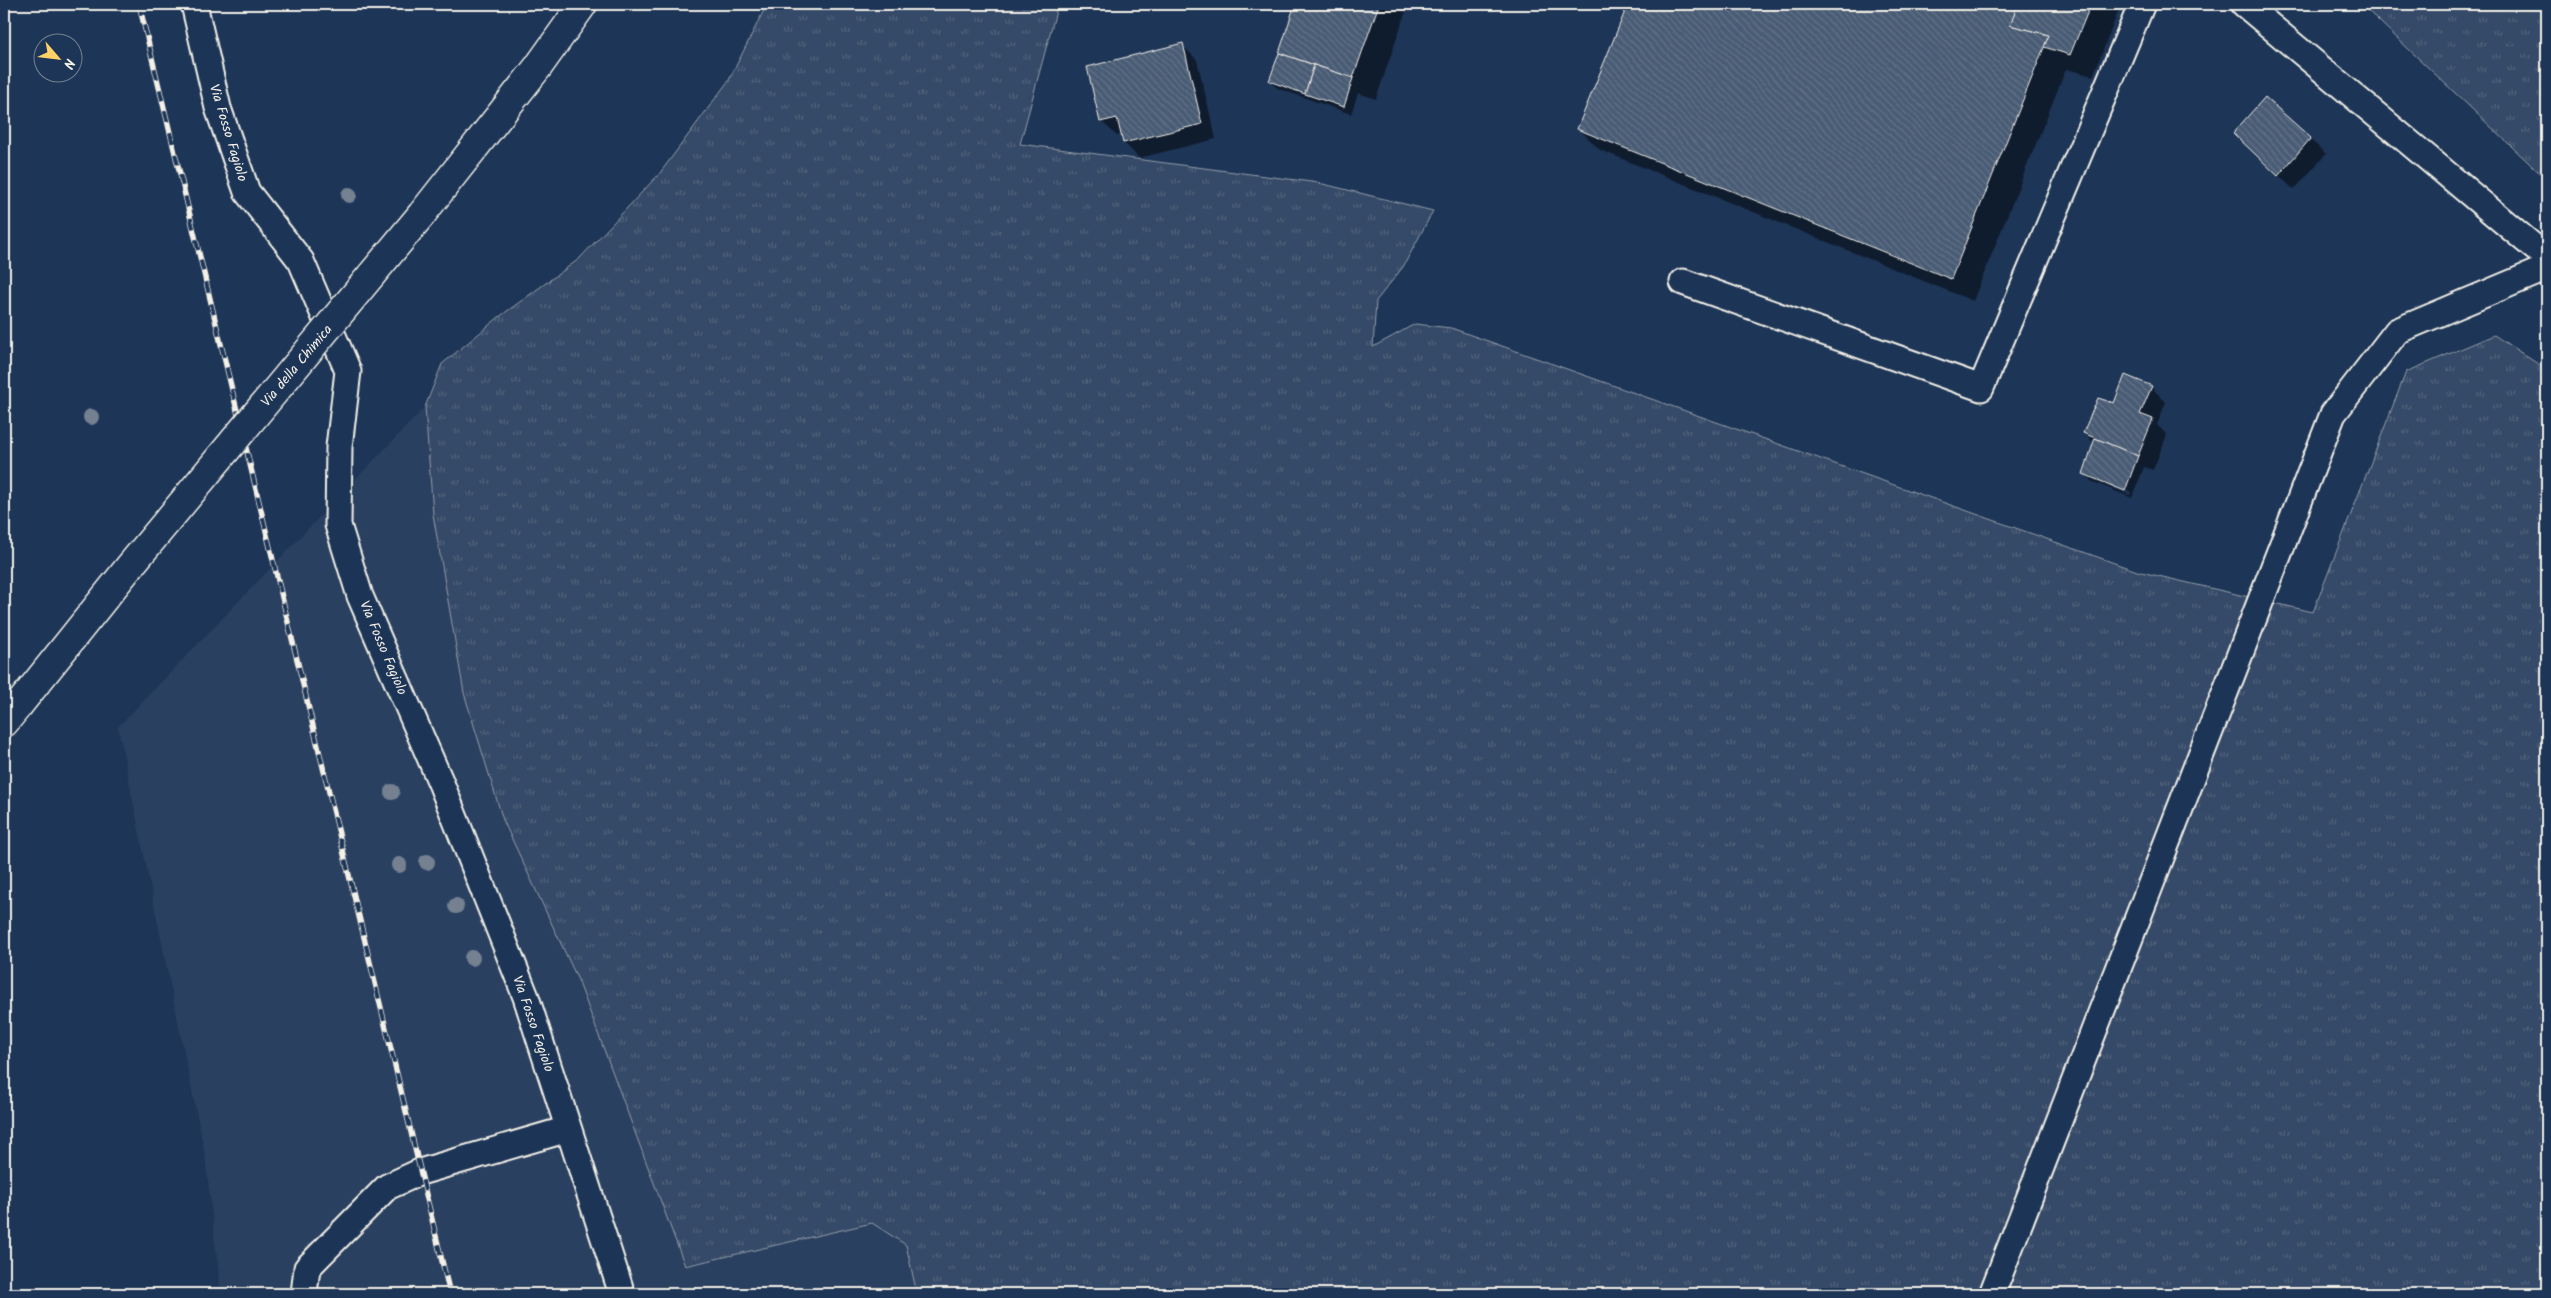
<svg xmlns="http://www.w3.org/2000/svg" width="2551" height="1298" font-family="Kalam,sans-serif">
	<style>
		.built { fill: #2a4060 }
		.grass { fill: url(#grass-tufts); stroke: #949ea8 }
		.shadow { fill: #0007; fill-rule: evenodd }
		.building { fill: url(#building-back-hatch); stroke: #f4f1e8 }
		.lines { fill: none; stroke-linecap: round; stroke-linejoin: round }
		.service-casing { stroke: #f4f1e8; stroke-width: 29 }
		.secondary-casing { stroke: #f4f1e8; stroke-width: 31 }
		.service { stroke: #1d3557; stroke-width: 25 }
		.secondary { stroke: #1d3557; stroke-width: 28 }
		.rail-casing { stroke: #f4f1e8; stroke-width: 5.5 }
		.rail { stroke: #1d3557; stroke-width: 4; stroke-dasharray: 11; stroke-linecap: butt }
		.secondary-bridge-casing { stroke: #f4f1e8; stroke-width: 31; stroke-linecap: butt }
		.secondary-bridge { stroke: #1d3557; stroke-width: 28 }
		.tree { fill: #748191 }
		.labels { text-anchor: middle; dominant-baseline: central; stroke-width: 4; stroke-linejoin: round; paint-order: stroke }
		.street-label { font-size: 14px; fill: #f4f1e8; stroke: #1d3557 }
	</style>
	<defs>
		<pattern id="grass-tufts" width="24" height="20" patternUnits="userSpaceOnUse" patternTransform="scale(1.25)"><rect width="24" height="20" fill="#354a67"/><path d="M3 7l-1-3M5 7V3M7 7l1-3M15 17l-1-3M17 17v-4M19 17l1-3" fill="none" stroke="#53657d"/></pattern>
		<pattern id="building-back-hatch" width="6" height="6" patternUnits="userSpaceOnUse" patternTransform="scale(1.25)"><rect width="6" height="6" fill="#485b74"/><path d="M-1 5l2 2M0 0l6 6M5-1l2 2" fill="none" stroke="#637388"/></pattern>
	</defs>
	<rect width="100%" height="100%" fill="#1d3557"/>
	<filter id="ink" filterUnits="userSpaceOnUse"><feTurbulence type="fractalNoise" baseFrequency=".02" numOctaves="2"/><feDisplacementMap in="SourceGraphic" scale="10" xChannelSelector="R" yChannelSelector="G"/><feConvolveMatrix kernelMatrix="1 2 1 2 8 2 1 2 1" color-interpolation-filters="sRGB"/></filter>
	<g filter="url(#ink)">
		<!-- built -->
		<path class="built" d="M 425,407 L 433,514 L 464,693 L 503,820 L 578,980 L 685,1266 L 872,1223 L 906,1245 L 917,1294 L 221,1294 L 205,1155 L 118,727 Z"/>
		<!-- grass -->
		<g class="grass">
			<path d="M 767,4 L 1058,4 L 1020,144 L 1319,183 L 1433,211 L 1403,267 L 1376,301 L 1373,347 L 1415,324 L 1451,328 L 2137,571 L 2313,612 L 2406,372 L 2494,335 L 2547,370 L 2547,1294 L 917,1294 L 906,1245 L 872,1223 L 685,1266 L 578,980 L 503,820 L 464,693 L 433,514 L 425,407 L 442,364 L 499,317 L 579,259 L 660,173 L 729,80 Z"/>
			<path d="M 2361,4 L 2547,4 L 2547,180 Z"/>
		</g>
		<!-- shadow -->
		<g class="shadow">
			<path d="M 1297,4 L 1403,4 L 1407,8 L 1376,99 L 1358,93 L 1351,114 L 1277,88 L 1270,81 Z"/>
			<path d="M 1629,4 L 2121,4 L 2093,76 L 2066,69 L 1973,301 L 1600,150 L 1578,128 Z"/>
			<path d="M 1182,45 L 1197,60 L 1216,139 L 1139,158 L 1124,143 L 1122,135 L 1117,136 L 1101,121 Z"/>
			<path d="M 2265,98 L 2326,154 L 2294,190 L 2249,147 Z"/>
			<path d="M 2151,387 L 2166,402 L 2157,425 L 2167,435 L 2153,470 L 2144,467 L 2132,498 L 2091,481 L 2084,473 L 2095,444 L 2084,433 L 2114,404 ZM 2091,476 L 2131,492 L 2130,495 L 2091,478 Z"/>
		</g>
		<!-- building -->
		<g class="building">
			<path d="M 1295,4 L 1379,4 L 1353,78 L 1279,53 Z"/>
			<path d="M 1628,4 L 2018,4 L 2010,25 L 2049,35 L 1951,279 L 1577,129 Z"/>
			<path d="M 2018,4 L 2091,4 L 2070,55 L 2044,47 L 2049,35 L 2010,25 Z"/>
			<path d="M 1183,43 L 1202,124 L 1123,143 L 1117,118 L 1100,122 L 1087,67 Z"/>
			<path d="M 1279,53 L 1314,65 L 1305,94 L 1269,81 Z"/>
			<path d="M 1314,65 L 1353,78 L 1344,107 L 1305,94 Z"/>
			<path d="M 2265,97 L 2311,138 L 2278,176 L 2233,133 Z"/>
			<path d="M 2125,375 L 2152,386 L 2140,414 L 2153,419 L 2138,456 L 2083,433 L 2098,398 L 2114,403 Z"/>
			<path d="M 2095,438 L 2138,456 L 2125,491 L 2083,474 Z"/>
		</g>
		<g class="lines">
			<!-- service casing -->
			<g class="service-casing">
				<g id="service">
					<path d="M 194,4 L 218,108 L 247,192 L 301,261 L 348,371 L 339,447 L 338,525 L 360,596 L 441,783 L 526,997 L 622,1294"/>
					<path d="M 2244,4 L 2547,258"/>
					<path d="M 1683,282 L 1981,388 L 2142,4"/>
					<path d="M 304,1294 L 307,1268 L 387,1187 L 420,1172 L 568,1129"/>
					<path d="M 1992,1294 L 2333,414 L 2397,331 L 2547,268"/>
				</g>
			</g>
			<!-- secondary casing -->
			<g class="secondary-casing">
				<g id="secondary">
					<path d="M 422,214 L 538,67 L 583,4"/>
					<path d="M 4,723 L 18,706"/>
				</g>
			</g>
			<!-- service -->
			<use href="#service" class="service"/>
			<!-- secondary -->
			<use href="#secondary" class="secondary"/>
			<!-- rail casing -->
			<g class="rail-casing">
				<path id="rail" d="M 139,4 L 450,1294"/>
			</g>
			<!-- rail -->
			<use href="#rail" class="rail"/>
			<!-- secondary-bridge casing -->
			<g class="secondary-bridge-casing">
				<path id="secondary-bridge" d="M 18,706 L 130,566 L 422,214"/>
			</g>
			<!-- secondary-bridge -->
			<use href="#secondary-bridge" class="secondary-bridge"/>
		</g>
		<!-- trees -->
		<g class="tree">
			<circle cx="349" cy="195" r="8"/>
			<circle cx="91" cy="417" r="8"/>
			<circle cx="392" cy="792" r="8"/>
			<circle cx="427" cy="862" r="8"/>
			<circle cx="399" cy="865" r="8"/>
			<circle cx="456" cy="906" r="8"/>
			<circle cx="472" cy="958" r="8"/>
		</g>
	</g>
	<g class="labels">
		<!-- street labels -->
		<g class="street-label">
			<text transform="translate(228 133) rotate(73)">Via Fosso Fagiolo</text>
			<text transform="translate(297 366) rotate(-50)">Via della Chimica</text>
			<text transform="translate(383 648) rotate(67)">Via Fosso Fagiolo</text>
			<text transform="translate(533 1024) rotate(71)">Via Fosso Fagiolo</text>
		</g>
	</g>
	<!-- margin -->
	<rect width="2551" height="1298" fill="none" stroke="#1d3557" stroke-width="20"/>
	<rect x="10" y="10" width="2531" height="1278" fill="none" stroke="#f4f1e8" stroke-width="2" filter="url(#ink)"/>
	<!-- north arrow -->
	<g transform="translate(58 58) rotate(118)"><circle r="24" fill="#1d3557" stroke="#738091"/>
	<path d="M0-4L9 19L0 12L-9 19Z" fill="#ffd166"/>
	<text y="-8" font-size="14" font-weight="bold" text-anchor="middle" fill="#f4f1e8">N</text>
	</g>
</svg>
